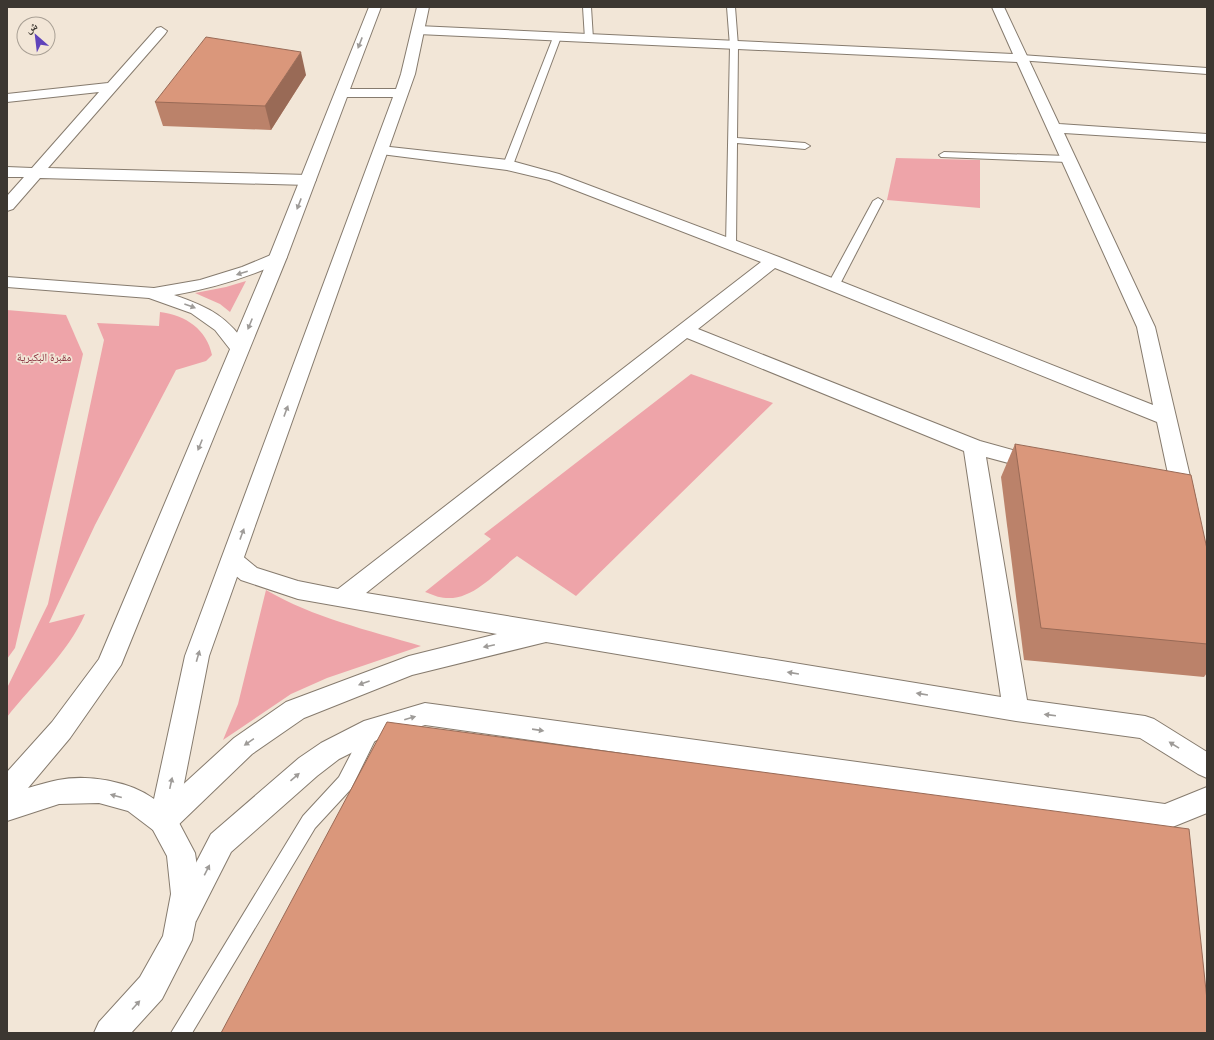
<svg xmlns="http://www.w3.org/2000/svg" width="1214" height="1040" font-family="Montserrat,'Noto Naskh Arabic',sans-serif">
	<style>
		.green { fill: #eea4a9 }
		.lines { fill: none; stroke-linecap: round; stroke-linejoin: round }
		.lane-casing { stroke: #867b6e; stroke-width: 2 }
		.street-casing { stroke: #867b6e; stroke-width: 2 }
		.secondary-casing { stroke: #867b6e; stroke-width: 2 }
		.lane { fill: #fff; fill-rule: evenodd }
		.street { fill: #fff; fill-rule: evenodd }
		.secondary { fill: #fff; fill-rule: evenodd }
		.wall { fill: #bb826a }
		.shaded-wall { fill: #996a56 }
		.building { fill: #da977b; stroke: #996a56 }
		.oneway { fill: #9e9b98 }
		.labels { text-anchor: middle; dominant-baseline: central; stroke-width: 3.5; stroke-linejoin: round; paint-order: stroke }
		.park-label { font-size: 11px; fill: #852d3a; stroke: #f2e6d7 }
	</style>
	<rect width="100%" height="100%" fill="#f2e6d7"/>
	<!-- green -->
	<g class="green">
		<path d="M 896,158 L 980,160 L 980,208 L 887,200 Z"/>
		<path d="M 246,281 L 230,312 L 220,304 L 195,293 L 226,287 Z"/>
		<path d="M 7,310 L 66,315 L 83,354 L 15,648 L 7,659 Z"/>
		<path d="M 160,312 C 186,315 207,330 212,355 L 206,361 L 176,370 L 95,525 L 49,623 L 85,614 C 68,653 33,684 7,717 L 7,688 L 48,604 L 104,340 L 97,323 L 159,326 Z"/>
		<path d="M 691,374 L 773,403 L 576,596 L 517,556 C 497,571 474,600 446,598 C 439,598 431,594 425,592 L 491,539 L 484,534 Z"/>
		<path d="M 266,590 C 314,618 368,630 421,646 L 327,678 L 291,694 L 223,740 L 238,704 Z"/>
	</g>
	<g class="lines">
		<!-- lane casing -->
		<g class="lane-casing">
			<g id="lane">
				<path d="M 583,7 L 591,7 L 593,39 L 589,41 L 585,39 Z"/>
				<path d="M 727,7 L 735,7 L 738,46 L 737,138 L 805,143 L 810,146 L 805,149 L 737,143 L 736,245 L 731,248 L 726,245 L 730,46 Z"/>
				<path d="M 554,35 L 561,37 L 513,165 L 508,168 L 505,167 L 503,165 Z"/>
				<path d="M 1021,55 L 1207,68 L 1207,74 L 1018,60 L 1018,56 Z"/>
				<path d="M 944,152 L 1067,156 L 1072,159 L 1067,162 L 941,157 L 939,155 Z"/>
				<path d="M 878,198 L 883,201 L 839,286 L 833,289 L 829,288 L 827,286 L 873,201 Z"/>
				<path d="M 372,723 L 378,725 L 380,730 L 351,789 L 315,828 L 192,1033 L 171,1033 L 303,816 L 339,777 L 366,725 Z"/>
			</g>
		</g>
		<!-- street casing -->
		<g class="street-casing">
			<g id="street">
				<path d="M 992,7 L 1004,7 L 1059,124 L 1207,134 L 1207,142 L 1064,133 L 1155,327 L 1196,502 L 1193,508 L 1185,510 L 1177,508 L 1174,502 L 1157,422 L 775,268 L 698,329 L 980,441 L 1045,459 L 1048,464 L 1045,469 L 1038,471 L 986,457 L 1027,700 L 1145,716 L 1154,719 L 1207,752 L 1207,778 L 1198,774 L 1140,738 L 1016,721 L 546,642 L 412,675 L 304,718 L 252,754 L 173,830 L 163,834 L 153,830 L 149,821 L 153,812 L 234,738 L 286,702 L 409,656 L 497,634 L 298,599 L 241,580 L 224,566 L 221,560 L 224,554 L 232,551 L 240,554 L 257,568 L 298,581 L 338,589 L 761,262 L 549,180 L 507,170 L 381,154 L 376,153 L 374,150 L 376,147 L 381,146 L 508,160 L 559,174 L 779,257 L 1153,405 L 1137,327 L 1017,62 L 418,34 L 412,30 L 418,26 L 1013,54 ZM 687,338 L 964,451 L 1001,697 L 366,593 Z"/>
				<path d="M 161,27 L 167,31 L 165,34 L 48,168 L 308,175 L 313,177 L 316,180 L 313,183 L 308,185 L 40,178 L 13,209 L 7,211 L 7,196 L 24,177 L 7,177 L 7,167 L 32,168 L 99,92 L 7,102 L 7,94 L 108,83 L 157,28 Z"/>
				<path d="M 278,252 L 284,253 L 287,257 L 284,261 C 249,277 213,288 174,295 C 209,307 229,317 249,349 L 247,353 L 240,355 L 233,353 L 215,330 L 191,313 L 149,298 L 7,287 L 7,277 L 154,288 L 200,280 L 242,267 Z"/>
				<path d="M 425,703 L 1165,804 L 1207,787 L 1207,813 L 1165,830 L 425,725 L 379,739 L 339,759 L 317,776 L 231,852 L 196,921 L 186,926 L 176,921 L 171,911 L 211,834 L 299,758 L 321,743 L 364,721 Z"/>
			</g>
		</g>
		<!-- secondary casing -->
		<g class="secondary-casing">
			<path id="secondary" d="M 369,7 L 381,7 L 350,89 L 396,89 L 401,74 L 417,7 L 429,7 L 415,74 L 209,656 L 177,819 L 195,853 L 201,894 L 192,940 L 162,999 L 131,1033 L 94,1033 L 99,1022 L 140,977 L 163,936 L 171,894 L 167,856 L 153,830 L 128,811 L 99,803 L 59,804 L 7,821 L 7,772 L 52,722 L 99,659 L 269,257 ZM 347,97 L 393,97 L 185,656 L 154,799 C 130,781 87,774 58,780 C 48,782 38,785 28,788 L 70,738 L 121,665 L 287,257 Z"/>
		</g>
		<!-- lane -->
		<use href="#lane" class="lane"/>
		<!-- street -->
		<use href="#street" class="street"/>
		<!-- secondary -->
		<use href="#secondary" class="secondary"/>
	</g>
	<!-- wall -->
	<g class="wall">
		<path d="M 306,75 L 271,130 L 163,126 L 155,102 Z"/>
		<path d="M 1015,444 L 1207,549 L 1207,673 L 1204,677 L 1024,660 L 1001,477 Z"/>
	</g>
	<!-- shaded-wall -->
	<path class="shaded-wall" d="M 301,52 L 306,75 L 271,130 L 265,106 Z"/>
	<!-- building -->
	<g class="building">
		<path d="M 206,37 L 301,52 L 265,106 L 155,102 Z"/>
		<path d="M 1015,444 L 1191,475 L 1207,549 L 1207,644 L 1041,628 Z"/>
		<path d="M 387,722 L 1189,829 L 1207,1000 L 1207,1033 L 221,1033 Z"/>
	</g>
	<!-- one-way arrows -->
	<defs><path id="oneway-solid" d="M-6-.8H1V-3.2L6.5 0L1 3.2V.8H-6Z"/></defs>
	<g class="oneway">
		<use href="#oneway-solid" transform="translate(360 43) rotate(111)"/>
		<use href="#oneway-solid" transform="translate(299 204) rotate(111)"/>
		<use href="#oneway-solid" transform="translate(242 273) rotate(163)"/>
		<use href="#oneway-solid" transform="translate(190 306) rotate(20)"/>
		<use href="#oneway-solid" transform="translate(250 324) rotate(112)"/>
		<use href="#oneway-solid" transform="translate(286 411) rotate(-70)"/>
		<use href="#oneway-solid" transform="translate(200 445) rotate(112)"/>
		<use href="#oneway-solid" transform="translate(242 534) rotate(-70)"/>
		<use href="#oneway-solid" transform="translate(489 646) rotate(168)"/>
		<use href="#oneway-solid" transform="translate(198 656) rotate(-74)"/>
		<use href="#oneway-solid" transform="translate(793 673) rotate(-171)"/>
		<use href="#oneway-solid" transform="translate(364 683) rotate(160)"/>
		<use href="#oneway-solid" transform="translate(922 694) rotate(-171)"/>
		<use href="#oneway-solid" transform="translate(1050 715) rotate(-173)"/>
		<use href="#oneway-solid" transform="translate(410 718) rotate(-16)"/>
		<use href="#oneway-solid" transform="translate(538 730) rotate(8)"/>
		<use href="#oneway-solid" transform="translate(249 742) rotate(145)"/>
		<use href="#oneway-solid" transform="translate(1174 745) rotate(-148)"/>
		<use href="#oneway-solid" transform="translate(295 777) rotate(-41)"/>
		<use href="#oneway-solid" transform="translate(171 783) rotate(-78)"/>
		<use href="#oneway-solid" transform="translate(116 796) rotate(-165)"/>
		<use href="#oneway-solid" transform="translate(207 870) rotate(-63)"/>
		<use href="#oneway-solid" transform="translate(136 1005) rotate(-48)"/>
	</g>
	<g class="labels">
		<!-- park labels -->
		<g class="park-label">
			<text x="44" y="357">مقبرة البكيرية</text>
		</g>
	</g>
	<!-- border -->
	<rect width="1214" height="1040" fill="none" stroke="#3c3731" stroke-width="16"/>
	<!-- north arrow -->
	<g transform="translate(36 36) rotate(332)"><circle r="19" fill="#f2e6d7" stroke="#a9a095"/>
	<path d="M0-3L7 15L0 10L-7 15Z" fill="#5f43bb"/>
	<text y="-6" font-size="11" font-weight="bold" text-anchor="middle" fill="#3c3731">ش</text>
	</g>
</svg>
